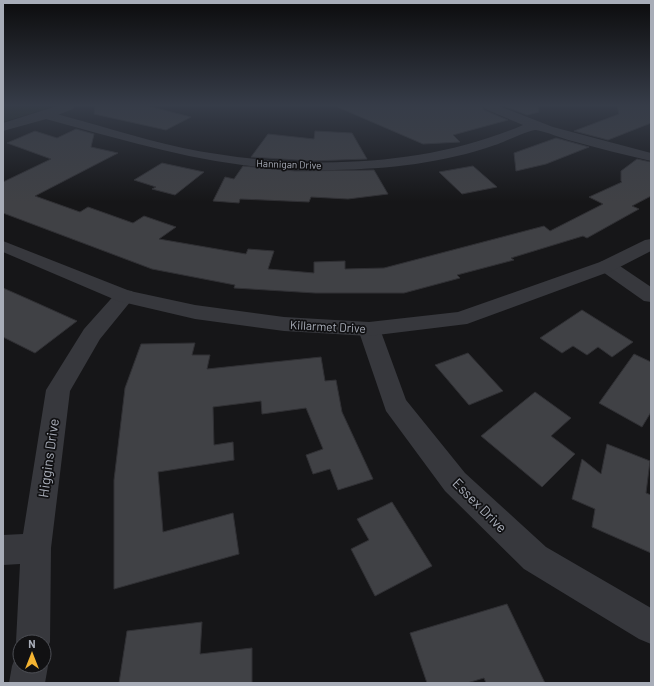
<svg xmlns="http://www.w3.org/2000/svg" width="654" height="686" font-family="Barlow,sans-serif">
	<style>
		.green { fill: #1e261f }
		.building { fill: #404145; stroke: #303034 }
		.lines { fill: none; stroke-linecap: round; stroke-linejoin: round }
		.minor { fill: #37383d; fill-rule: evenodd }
		.tertiary { fill: #37383d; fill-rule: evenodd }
		.labels { text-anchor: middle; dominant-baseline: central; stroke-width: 3.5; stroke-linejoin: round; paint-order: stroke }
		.far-street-label { font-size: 10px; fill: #a8adb8; stroke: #111113 }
		.street-label { font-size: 12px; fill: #a8adb8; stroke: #111113 }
		.near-street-label { font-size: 14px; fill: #a8adb8; stroke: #111113 }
	</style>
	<rect width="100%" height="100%" fill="#161618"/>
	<!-- green -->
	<path class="green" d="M 3,106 L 56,106 L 3,122 Z"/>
	<!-- building -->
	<g class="building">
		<path d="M 95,106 L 148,106 L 191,117 L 166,130 L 94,114 Z"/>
		<path d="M 335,106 L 482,106 L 484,110 L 508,120 L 453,135 L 460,142 L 423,144 Z"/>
		<path d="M 504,106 L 538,106 L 539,112 L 527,115 Z"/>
		<path d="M 617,106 L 651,106 L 651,123 L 608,140 L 574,131 L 619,114 Z"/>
		<path d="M 76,129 L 94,134 L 91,147 L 118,153 L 35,196 L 80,212 L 88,207 L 133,223 L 144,216 L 176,227 L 159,239 L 246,254 L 248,249 L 274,251 L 268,269 L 314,273 L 314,262 L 345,261 L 345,269 L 384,268 L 544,226 L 550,231 L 603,204 L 589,197 L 622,182 L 621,181 L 621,171 L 637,159 L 651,162 L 651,196 L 632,206 L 639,209 L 587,238 L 583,236 L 511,258 L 514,260 L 457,275 L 460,278 L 404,293 L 315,293 L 234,288 L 235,285 L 152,269 L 3,213 L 3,182 L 51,159 L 7,143 L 35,131 L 57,138 Z"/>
		<path d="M 315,131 L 352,133 L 367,159 L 311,161 L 251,157 L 268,134 L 314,139 Z"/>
		<path d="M 556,138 L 589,147 L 546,164 L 516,171 L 514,153 Z"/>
		<path d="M 162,163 L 204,172 L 175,195 L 152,189 L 156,187 L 134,180 Z"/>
		<path d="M 243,166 L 295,171 L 374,170 L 388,194 L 348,199 L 311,197 L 309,202 L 240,199 L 239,203 L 213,201 L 225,177 L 234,179 Z"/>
		<path d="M 473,166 L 497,187 L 462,194 L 439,172 Z"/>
		<path d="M 3,288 L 28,299 L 77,321 L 35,353 L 3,337 Z"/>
		<path d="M 582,310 L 633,342 L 612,357 L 598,347 L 587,355 L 573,346 L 562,353 L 540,338 Z"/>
		<path d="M 195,343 L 192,355 L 210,355 L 207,369 L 321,357 L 325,381 L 336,380 L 342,412 L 373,479 L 338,490 L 330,469 L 313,474 L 306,455 L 323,449 L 306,408 L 262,414 L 261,401 L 213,407 L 214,445 L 233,442 L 234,460 L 158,472 L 163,532 L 233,513 L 239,554 L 114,589 L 114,480 L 125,388 L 141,344 Z"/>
		<path d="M 468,353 L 503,391 L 469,405 L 435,365 Z"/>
		<path d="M 634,354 L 651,362 L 651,412 L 642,427 L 599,403 Z"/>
		<path d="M 535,392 L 571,418 L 551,436 L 575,454 L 542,487 L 481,436 Z"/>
		<path d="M 607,444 L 650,461 L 646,493 L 651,495 L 651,553 L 592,527 L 595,509 L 572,499 L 582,459 L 601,474 Z"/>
		<path d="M 392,502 L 432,566 L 375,596 L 351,549 L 369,540 L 357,519 Z"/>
		<path d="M 507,604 L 545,683 L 486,683 L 484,678 L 467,683 L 427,683 L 410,633 Z"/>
		<path d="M 202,622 L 200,654 L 252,648 L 252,683 L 119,683 L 127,631 Z"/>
	</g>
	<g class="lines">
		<!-- minor -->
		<g class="minor">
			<path d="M 483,106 L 499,106 L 553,127 L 651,153 L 651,161 C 625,155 598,148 572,141 C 560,138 548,132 536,130 C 531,129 502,143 495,145 C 444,163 388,169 334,170 C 229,173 142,145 42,118 L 40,115 L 42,112 L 46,111 C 92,123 137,138 183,148 C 292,170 419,170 523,125 L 485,109 Z"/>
			<path d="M 607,260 L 614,262 L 651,287 L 651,302 L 644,301 L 600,270 L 598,266 L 600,262 Z"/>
			<path d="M 125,290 L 132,291 L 135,296 L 100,339 L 70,391 L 51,548 L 50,642 L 44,655 L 44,642 L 20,642 L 20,666 L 44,666 L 44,656 L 48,666 L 45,683 L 9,683 L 12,666 L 17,653 L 20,652 L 16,642 L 20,564 L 3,565 L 3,535 L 23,534 L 46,390 L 84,329 L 118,291 Z"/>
			<path d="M 369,322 L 377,324 L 380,329 L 406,400 L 465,473 L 546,547 L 651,608 L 651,644 L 639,639 L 524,569 L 445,491 L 386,411 L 358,329 L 361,324 Z"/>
		</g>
		<!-- tertiary -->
		<g class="tertiary">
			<path d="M 57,106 L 75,106 L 73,109 L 50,118 L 3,131 L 3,123 Z"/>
			<path d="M 651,239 L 651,251 L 614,270 L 467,324 L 369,336 L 284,331 L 195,319 L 118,301 L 3,252 L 3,241 L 130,291 L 195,305 L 284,317 L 369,322 L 458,312 L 600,262 L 645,240 Z"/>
		</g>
	</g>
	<!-- sky -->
	<linearGradient id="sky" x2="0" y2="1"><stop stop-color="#0c0c0d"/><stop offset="0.52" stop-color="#363c48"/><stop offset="1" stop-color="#363c48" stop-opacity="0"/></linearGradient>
	<rect width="654" height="202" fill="url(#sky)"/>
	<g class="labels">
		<!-- far-street labels -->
		<g class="far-street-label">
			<text transform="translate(289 164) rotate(2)">Hannigan Drive</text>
		</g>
		<!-- street labels -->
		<g class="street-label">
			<text transform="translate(328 326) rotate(3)">Killarmet Drive</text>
		</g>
		<!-- near-street labels -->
		<g class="near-street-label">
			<text transform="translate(48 458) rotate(-82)">Higgins Drive</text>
			<text transform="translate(480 505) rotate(45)">Essex Drive</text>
		</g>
	</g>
	<!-- border -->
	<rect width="654" height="686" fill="none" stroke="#a8adb8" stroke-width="8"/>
	<!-- north arrow -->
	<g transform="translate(32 654)"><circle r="19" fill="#111113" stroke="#4d4f55"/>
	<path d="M0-3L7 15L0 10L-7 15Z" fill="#f4b432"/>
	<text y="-6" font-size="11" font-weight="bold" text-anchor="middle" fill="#a8adb8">N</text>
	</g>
</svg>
